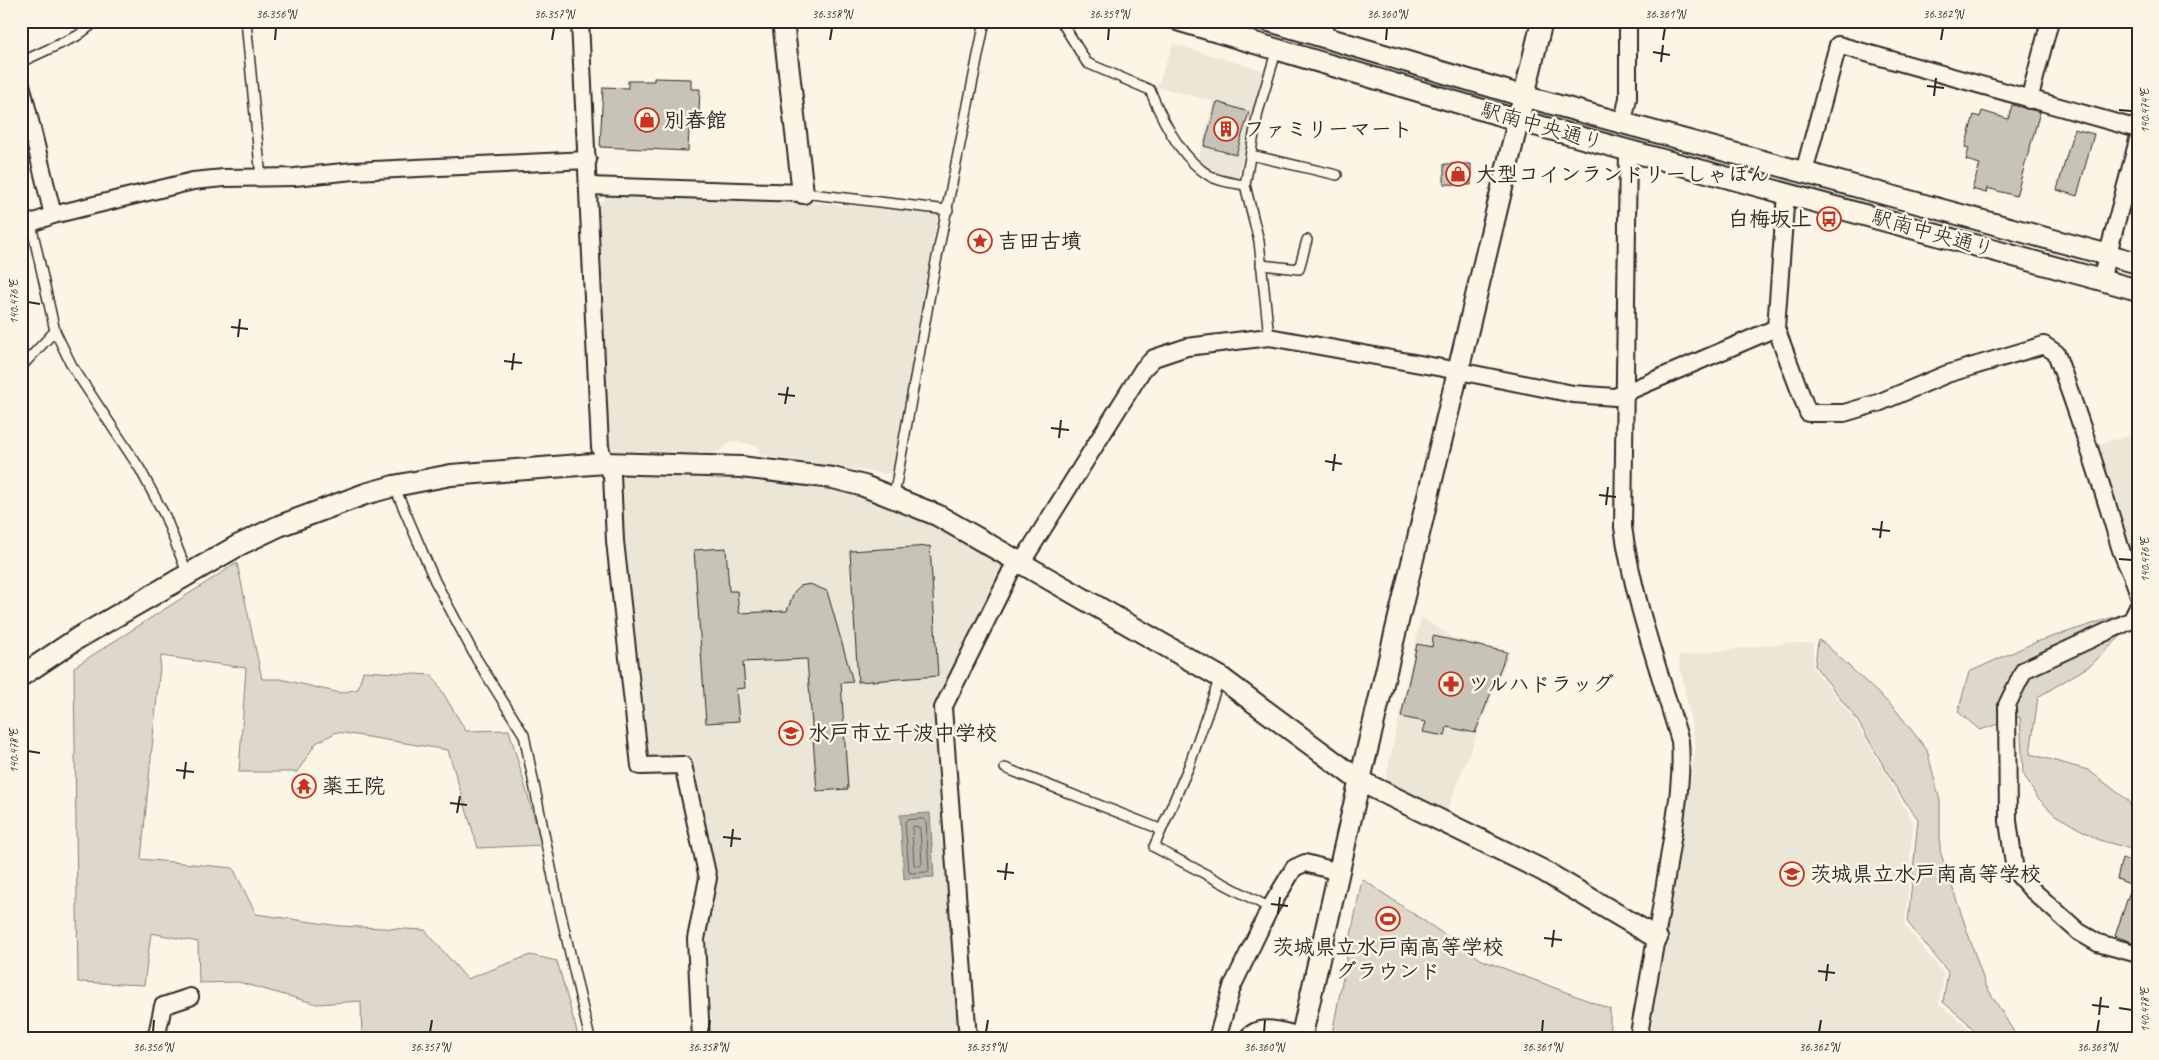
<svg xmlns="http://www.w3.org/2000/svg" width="2159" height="1060" font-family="Caveat,'Klee One',sans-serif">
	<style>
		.built { fill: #ece6d7 }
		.green { fill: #ded8ca; stroke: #84827a }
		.water { fill: #b4b0a5; stroke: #7d7b74 }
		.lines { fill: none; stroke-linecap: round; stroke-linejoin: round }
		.shore { stroke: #62605c; stroke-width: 1 }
		.building { fill: #c8c3b7; stroke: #2b2b2b }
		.service-casing { stroke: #2b2b2b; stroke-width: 12 }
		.minor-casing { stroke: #2b2b2b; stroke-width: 20 }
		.tertiary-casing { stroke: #2b2b2b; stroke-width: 24 }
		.service { stroke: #fcf5e5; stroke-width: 9 }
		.minor { stroke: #fcf5e5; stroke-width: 16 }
		.tertiary { stroke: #fcf5e5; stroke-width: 20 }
		.ticks { fill: none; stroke: #2b2b2b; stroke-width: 2 }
		.labels { text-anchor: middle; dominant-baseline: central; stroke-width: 5; stroke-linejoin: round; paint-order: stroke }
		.poi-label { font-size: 21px; font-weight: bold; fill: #2b2b2b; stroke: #fcf5e5; text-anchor: start }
		.street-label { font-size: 21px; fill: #2b2b2b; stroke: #fcf5e5 }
		.neatline { fill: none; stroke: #2b2b2b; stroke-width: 2 }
		.ticks-label { font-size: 12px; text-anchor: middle; fill: #2b2b2b }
	</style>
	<rect width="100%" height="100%" fill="#fcf5e5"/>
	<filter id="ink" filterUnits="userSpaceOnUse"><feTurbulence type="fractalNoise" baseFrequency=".02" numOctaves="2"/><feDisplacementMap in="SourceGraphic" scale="10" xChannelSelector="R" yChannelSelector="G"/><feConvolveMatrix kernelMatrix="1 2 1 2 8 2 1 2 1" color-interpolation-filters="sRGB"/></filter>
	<g filter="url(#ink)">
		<!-- built -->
		<g class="built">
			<path d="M 1173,44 L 1265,71 L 1237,181 L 1212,175 L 1198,161 L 1213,101 L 1157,87 Z"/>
			<path d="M 608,195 L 787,200 L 938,214 L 894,475 L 760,455 L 758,446 L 733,441 L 712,456 L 615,453 L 609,443 L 597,206 Z"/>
			<path d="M 2138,434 L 2138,567 L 2130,564 L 2094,445 Z"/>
			<path d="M 627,471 L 734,475 L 822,484 L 861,495 L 950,530 L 1006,567 L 938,708 L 962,1039 L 712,1039 L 706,930 L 715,879 L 687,758 L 651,762 L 645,758 L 621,546 L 620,475 Z"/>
			<path d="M 1421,617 L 1453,638 L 1510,651 L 1445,815 L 1385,782 Z"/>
			<path d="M 1786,643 L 1813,643 L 1813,668 L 1854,719 L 1913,822 L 1905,926 L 1944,974 L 1939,1004 L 1965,1025 L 1975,1039 L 1649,1039 L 1696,747 L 1678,656 Z"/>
		</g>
		<!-- green -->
		<g class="green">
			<path d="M 237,563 L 262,679 L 280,679 L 340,693 L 358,689 L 363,671 L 432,675 L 466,731 L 509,730 L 542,845 L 478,848 L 448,750 L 337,732 L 316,743 L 297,772 L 239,772 L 246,668 L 161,656 L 141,859 L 233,868 L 256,914 L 340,926 L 425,930 L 467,979 L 530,955 L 557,961 L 579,1039 L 362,1039 L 361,1001 L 317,1004 L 238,982 L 199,983 L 198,942 L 151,933 L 144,985 L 78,982 L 74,667 Z"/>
			<path d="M 2120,615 L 2125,632 L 2091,665 L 2038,697 L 2030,754 L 2088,770 L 2129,801 L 2132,817 L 2138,819 L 2138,851 L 2099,840 L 2055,815 L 2036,796 L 2023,773 L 2020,717 L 1980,730 L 1958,712 L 1969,672 L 2036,642 Z"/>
			<path d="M 1818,640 L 1824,643 L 1895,709 L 1927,750 L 1940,801 L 1940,851 L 1985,984 L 2018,1039 L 1980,1039 L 1967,1022 L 1943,1002 L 1948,972 L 1908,923 L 1918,819 L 1899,793 L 1856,718 L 1815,666 Z"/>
			<path d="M 1362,879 L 1482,960 L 1610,1009 L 1610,1039 L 1331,1039 Z"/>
		</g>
		<!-- water -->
		<path class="water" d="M 930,813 L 934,877 L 904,879 L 900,815 Z"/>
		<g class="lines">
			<!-- shore -->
			<g class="shore">
				<path d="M 923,819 L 926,821 L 929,870 L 927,872 L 910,873 L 909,871 L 905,822 L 907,820 Z"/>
				<path d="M 914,826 L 920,828 L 922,864 L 920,866 L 914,865 L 912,828 Z"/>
			</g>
		</g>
		<!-- building -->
		<g class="building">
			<path d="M 654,78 L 691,79 L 691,89 L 700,89 L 699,112 L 693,112 L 692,128 L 689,128 L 688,151 L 600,147 L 603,87 L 628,88 L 628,81 L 654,81 Z"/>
			<path d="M 1217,102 L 1249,112 L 1236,155 L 1204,146 Z"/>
			<path d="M 2012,105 L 2040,112 L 2016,196 L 1987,188 L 1986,193 L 1972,189 L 1980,164 L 1966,160 L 1969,148 L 1965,147 L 1974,115 L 1980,117 L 1982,111 L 2008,119 Z"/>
			<path d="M 2074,129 L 2094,134 L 2077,196 L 2057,190 Z"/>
			<path d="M 1444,164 L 1471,164 L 1471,185 L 1444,184 Z"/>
			<path d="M 930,546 L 938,676 L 858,682 L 850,551 Z"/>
			<path d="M 726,548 L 729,591 L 737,591 L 739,613 L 787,611 L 794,592 L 800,586 L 810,584 L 827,591 L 853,682 L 841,683 L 848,789 L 817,791 L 807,659 L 743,662 L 745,688 L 736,689 L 739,721 L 706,723 L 694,550 Z"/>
			<path d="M 1433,636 L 1507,652 L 1475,733 L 1447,727 L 1445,736 L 1423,732 L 1426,722 L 1401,717 L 1417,644 L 1432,647 Z"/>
			<path d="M 2122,858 L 2138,864 L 2138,944 L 2115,936 L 2132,885 L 2117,879 Z"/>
		</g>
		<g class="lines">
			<!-- service casing -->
			<g class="service-casing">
				<g id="service">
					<path d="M 246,21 L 261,178"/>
					<path d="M 1061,21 L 1087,63 L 1150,90 C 1162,120 1181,159 1210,176 C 1220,182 1234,183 1245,185"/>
					<path d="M 21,62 L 77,36 L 97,21"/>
					<path d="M 1251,155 L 1337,175"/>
					<path d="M 803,193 L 948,210"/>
					<path d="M 31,224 L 55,331 L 72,366 L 140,469 L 165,516 L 188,575"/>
					<path d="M 1261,265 L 1299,269 L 1307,240"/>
					<path d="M 1269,337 L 1259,241 L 1245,185 L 1258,112 L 1277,49"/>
					<path d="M 21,367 L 55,331"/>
					<path d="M 394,486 L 435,581 L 476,658 L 524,735 L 558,902 L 590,1039"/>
					<path d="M 894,496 L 933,277 L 985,21"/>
					<path d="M 1220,677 L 1189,766 L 1154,847 L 1270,908"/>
					<path d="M 1005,768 L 1160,829"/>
				</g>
			</g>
			<!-- minor casing -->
			<g class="minor-casing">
				<g id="minor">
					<path d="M 580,21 L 600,447 L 605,463 L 612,475 L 615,541 L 640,766 L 683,765 L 708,878 L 696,939 L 701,1039"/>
					<path d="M 1321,36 L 1326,21"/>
					<path d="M 21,84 L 53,215"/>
					<path d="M 2029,100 L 2050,21"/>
					<path d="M 1623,122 L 1628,98 L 1628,21"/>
					<path d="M 1628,150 L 1623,527 C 1633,599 1659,670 1680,741 C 1683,780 1675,819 1669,858 C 1660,919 1649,979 1638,1039"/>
					<path d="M 1804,172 L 1838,45 L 2138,129"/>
					<path d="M 589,186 L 803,193"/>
					<path d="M 1786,193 L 1776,328 L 1808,413 L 1844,413 L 1878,403 L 1947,374 L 2044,345 L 2056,353 C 2079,417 2101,481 2120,547 C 2125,563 2135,578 2138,593"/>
					<path d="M 21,227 L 53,215 L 193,181 L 224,178 L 295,177 L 353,171 L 588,160"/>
					<path d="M 2101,280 L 2138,140"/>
					<path d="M 2138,606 L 2132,620 L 2024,670 L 2007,705 L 2008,821 L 2015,871 L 2031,889 L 2079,932 L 2098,943 L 2138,954"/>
					<path d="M 156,1039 L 163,1006 L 190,997"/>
					<path d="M 968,1039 L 943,708 L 1011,571 L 1027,554 L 1143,369 L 1154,358 L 1187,347 L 1269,337 L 1459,371 L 1573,394 L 1615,397 L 1776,328"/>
					<path d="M 1217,1039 L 1232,987 L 1270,908 L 1294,868 L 1305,863 L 1339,872"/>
				</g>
			</g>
			<!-- tertiary casing -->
			<g class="tertiary-casing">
				<g id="tertiary">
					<path d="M 783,21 L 803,193"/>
					<path d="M 1180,21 L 1517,120 L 2138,290"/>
					<path d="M 1269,21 L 1523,96 L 2138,263"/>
					<path d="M 21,676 L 78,638 L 239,545 L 279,526 L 365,494 L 394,486 L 451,475 L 605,463 L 741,467 L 833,478 L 864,486 L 937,515 L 1220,677 L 1360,781 L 1542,870 L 1657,938"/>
					<path d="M 1249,1039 C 1261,1024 1285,1035 1301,1038"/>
					<path d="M 1301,1039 L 1353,809 L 1542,21"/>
				</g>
			</g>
			<!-- service -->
			<use href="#service" class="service"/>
			<!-- minor -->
			<use href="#minor" class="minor"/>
			<!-- tertiary -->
			<use href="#tertiary" class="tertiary"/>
		</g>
	</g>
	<!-- ticks -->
	<path class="ticks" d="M 275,40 L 276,28M 552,40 L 554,28M 830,40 L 832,28M 1108,40 L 1109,28M 1386,40 L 1387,28M 1663,40 L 1665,28M 1941,40 L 1943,28M 1653,52 L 1670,55M 1661,62 L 1663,45M 1927,86 L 1944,88M 1934,96 L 1936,78M 2119,110 L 2132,111M 28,302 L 40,304M 231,327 L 248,329M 238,337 L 240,319M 504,361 L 522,363M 512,370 L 514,353M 778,394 L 795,396M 785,404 L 788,387M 1051,428 L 1069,430M 1059,438 L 1061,420M 1325,461 L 1342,464M 1333,471 L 1335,454M 1599,495 L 1616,497M 1606,505 L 1608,487M 1872,529 L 1890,531M 1880,538 L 1882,521M 2119,559 L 2132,560M 28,751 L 40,753M 176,770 L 194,772M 184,779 L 186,762M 450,803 L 467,805M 457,813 L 460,796M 723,837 L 741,839M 731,847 L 733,829M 997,871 L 1014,873M 1005,880 L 1007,863M 1271,904 L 1288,906M 1278,914 L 1280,897M 1544,938 L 1562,940M 1552,947 L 1554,930M 1818,971 L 1835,973M 1826,981 L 1828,964M 2092,1005 L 2109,1007M 2119,1008 L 2132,1010M 2099,1015 L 2101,997M 153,1032 L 154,1020M 430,1032 L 432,1020M 708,1032 L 710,1020M 986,1032 L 988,1020M 1264,1032 L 1265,1020M 1542,1032 L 1543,1020M 1819,1032 L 1821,1020M 2097,1032 L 2099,1020"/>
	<!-- icons -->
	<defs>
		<g id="shop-ring" transform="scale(1.25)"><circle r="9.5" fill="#fcf5e5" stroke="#c8321e" stroke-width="1.5"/><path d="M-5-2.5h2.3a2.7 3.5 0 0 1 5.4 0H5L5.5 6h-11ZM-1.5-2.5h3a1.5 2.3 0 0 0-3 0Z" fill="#c8321e"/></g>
		<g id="building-ring" transform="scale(1.25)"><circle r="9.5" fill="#fcf5e5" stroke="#c8321e" stroke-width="1.5"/><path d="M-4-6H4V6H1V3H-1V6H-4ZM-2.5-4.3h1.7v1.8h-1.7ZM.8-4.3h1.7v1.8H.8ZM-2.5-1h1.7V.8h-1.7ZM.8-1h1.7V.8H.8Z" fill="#c8321e"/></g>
		<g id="bus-ring" transform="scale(1.25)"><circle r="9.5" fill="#fcf5e5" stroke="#c8321e" stroke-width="1.5"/><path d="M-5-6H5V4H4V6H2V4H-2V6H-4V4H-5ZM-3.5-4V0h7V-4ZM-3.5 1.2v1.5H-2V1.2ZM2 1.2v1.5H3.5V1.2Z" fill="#c8321e"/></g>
		<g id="sight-ring" transform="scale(1.25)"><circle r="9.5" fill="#fcf5e5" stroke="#c8321e" stroke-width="1.5"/><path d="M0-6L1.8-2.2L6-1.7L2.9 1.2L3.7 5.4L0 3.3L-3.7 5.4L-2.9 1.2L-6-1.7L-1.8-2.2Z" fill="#c8321e"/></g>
		<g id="pharmacy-ring" transform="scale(1.25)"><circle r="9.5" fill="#fcf5e5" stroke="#c8321e" stroke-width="1.5"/><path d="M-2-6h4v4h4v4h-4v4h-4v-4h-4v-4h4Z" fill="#c8321e"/></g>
		<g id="school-ring" transform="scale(1.25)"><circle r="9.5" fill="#fcf5e5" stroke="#c8321e" stroke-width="1.5"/><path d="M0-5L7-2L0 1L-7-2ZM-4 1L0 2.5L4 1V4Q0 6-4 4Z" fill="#c8321e"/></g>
		<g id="temple-ring" transform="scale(1.25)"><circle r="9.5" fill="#fcf5e5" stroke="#c8321e" stroke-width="1.5"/><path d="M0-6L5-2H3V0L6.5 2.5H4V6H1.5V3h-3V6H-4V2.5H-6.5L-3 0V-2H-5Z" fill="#c8321e"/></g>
		<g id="stadium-ring" transform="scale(1.25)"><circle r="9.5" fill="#fcf5e5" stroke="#c8321e" stroke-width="1.5"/><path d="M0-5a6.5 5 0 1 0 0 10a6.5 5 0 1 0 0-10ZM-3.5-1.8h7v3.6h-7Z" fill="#c8321e"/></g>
	</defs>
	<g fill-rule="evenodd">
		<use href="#shop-ring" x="647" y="120"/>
		<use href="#building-ring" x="1226" y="129"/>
		<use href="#shop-ring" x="1458" y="174"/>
		<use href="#bus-ring" x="1829" y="219"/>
		<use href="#sight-ring" x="980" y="241"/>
		<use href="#pharmacy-ring" x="1451" y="684"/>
		<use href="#school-ring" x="791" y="733"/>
		<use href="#temple-ring" x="304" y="786"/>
		<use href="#school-ring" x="1792" y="874"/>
		<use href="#stadium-ring" x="1388" y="919"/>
	</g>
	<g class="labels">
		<!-- poi labels -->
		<g class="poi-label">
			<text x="664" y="120">別春館</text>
			<text x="1244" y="129">ファミリーマート</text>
			<text x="1476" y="174">大型コインランドリーしゃぼん</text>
			<text x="1812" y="219" text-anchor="end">白梅坂上</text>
			<text x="998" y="241">吉田古墳</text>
			<text x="1468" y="684">ツルハドラッグ</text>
			<text x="808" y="733">水戸市立千波中学校</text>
			<text x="322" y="786">薬王院</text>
			<text x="1810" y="874">茨城県立水戸南高等学校</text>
			<text x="1388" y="947" text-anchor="middle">茨城県立水戸南高等学校<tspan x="1388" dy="24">グラウンド</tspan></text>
		</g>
		<!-- street labels -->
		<g class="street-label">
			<text transform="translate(1542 126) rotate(16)">駅南中央通り</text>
			<text transform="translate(1933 233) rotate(16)">駅南中央通り</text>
		</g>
	</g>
	<!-- margin -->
	<rect width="2159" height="1060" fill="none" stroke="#fcf5e5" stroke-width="55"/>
	<rect x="28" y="28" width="2104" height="1004" class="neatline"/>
	<g class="ticks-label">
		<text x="276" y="18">36.356°N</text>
		<text x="554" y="18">36.357°N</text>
		<text x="832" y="18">36.358°N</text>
		<text x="1109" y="18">36.359°N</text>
		<text x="1387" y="18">36.360°N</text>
		<text x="1665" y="18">36.361°N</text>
		<text x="1943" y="18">36.362°N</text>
		<text transform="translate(2145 111) rotate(-90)" y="4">140.474°E</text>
		<text transform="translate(14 302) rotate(-90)" y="4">140.476°E</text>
		<text transform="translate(2145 560) rotate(-90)" y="4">140.476°E</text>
		<text transform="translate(14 751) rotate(-90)" y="4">140.478°E</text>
		<text transform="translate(2145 1010) rotate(-90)" y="4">140.478°E</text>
		<text x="153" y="1051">36.356°N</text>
		<text x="430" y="1051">36.357°N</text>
		<text x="708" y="1051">36.358°N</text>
		<text x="986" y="1051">36.359°N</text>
		<text x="1264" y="1051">36.360°N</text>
		<text x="1542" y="1051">36.361°N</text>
		<text x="1819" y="1051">36.362°N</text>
		<text x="2097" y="1051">36.363°N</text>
	</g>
</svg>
